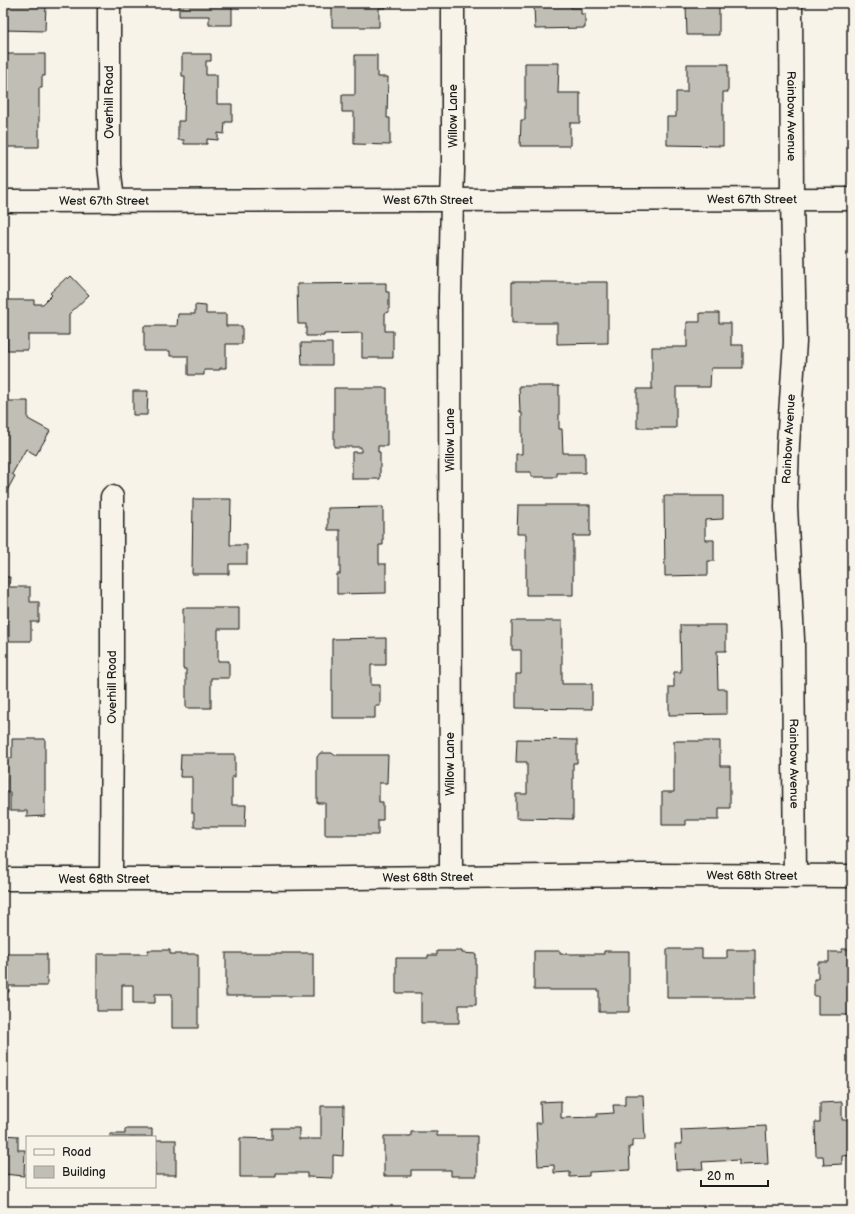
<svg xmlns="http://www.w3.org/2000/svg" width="855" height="1214" font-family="'Balsamiq Sans',sans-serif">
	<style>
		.building { fill: #c0beb5; stroke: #1c1c1c }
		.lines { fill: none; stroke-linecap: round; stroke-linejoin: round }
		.minor-casing { stroke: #1c1c1c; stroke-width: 25 }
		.minor { stroke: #f7f3e8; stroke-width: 22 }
		.labels { text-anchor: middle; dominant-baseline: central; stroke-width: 3; stroke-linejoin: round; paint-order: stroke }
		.street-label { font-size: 12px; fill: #1c1c1c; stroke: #f7f3e8 }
	</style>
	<rect width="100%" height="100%" fill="#f7f3e8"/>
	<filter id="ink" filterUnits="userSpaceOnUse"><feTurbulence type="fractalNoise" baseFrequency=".025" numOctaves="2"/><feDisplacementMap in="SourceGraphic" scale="8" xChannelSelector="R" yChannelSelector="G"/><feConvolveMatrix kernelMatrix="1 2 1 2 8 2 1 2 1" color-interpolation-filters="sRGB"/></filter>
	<g filter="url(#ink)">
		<!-- building -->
		<g class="building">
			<path d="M 3,3 L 46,3 L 45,31 L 3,30 Z"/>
			<path d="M 179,3 L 246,3 L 246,6 L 232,6 L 232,25 L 209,25 L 209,16 L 179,16 Z"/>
			<path d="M 332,3 L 386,3 L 386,8 L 379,8 L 379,27 L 332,27 Z"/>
			<path d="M 521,3 L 571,3 L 571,8 L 581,8 L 581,14 L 585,14 L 585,28 L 535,29 L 534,6 L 521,6 Z"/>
			<path d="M 681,3 L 719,3 L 719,35 L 687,35 L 686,5 L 681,5 Z"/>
			<path d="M 3,54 L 45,54 L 45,76 L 42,76 L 42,88 L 39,88 L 39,147 L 3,147 L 3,139 L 6,139 L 6,121 L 3,121 Z"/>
			<path d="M 182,54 L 211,54 L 211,61 L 206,61 L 206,75 L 217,75 L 217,104 L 232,104 L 232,122 L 225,122 L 224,134 L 218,133 L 218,140 L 207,139 L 207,144 L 184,144 L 184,140 L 178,140 L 178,121 L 184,121 L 185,76 L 182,76 Z"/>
			<path d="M 355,55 L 377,55 L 377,77 L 388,77 L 387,118 L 390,118 L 390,145 L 354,144 L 354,112 L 342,112 L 342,95 L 355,95 Z"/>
			<path d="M 525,63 L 559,63 L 558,93 L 580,93 L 580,123 L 570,123 L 570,146 L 520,146 L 521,120 L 525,120 Z"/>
			<path d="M 687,64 L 728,64 L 728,92 L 723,92 L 723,146 L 667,145 L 667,117 L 676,117 L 676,92 L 687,92 Z"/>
			<path d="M 71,276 L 89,295 L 69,314 L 69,335 L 28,335 L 28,350 L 7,350 L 7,335 L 3,335 L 3,300 L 34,300 L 34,304 L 43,304 L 52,295 L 50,293 L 67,277 L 68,279 Z"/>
			<path d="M 512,282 L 608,282 L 608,343 L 557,344 L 557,323 L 512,323 Z"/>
			<path d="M 386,283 L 386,292 L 389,292 L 389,312 L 385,313 L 385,331 L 393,331 L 393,358 L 362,358 L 362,333 L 324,334 L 324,336 L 306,336 L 306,324 L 298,324 L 297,284 Z"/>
			<path d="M 195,305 L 206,306 L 206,314 L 226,314 L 226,326 L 242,326 L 242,344 L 226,344 L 226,368 L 220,368 L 220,370 L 204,370 L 204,375 L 188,375 L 188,356 L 170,356 L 170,351 L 144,351 L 144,326 L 177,326 L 178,314 L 195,314 Z"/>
			<path d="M 700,313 L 719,313 L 719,323 L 731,323 L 731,345 L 743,345 L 743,368 L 711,368 L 710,387 L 676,387 L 676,428 L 637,428 L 637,389 L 652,389 L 652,347 L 687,347 L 687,322 L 700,322 Z"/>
			<path d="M 301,343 L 332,343 L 332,365 L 302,365 Z"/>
			<path d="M 519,386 L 559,386 L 559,429 L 562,429 L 563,453 L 585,453 L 585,473 L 557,473 L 557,477 L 531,477 L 531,472 L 516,472 L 516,454 L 522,454 L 522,413 L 520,413 Z"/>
			<path d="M 334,388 L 387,388 L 387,446 L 378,446 L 378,452 L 380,452 L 380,479 L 352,479 L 352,452 L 361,452 L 361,447 L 334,447 Z"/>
			<path d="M 133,391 L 148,391 L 147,415 L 133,415 Z"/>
			<path d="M 3,401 L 28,401 L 28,419 L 50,431 L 36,455 L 26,449 L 12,474 L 15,476 L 4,496 Z"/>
			<path d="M 664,496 L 723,496 L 723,519 L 705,520 L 705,540 L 714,540 L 714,561 L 708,561 L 708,575 L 665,576 Z"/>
			<path d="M 193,499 L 231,499 L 230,545 L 247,545 L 247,564 L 229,564 L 229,574 L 192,574 Z"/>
			<path d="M 518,505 L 590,505 L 590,536 L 573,536 L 573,595 L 526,595 L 526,534 L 517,534 Z"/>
			<path d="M 383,507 L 383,545 L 379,545 L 379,564 L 386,564 L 386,593 L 337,594 L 337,574 L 340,574 L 340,530 L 328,530 L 328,508 Z"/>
			<path d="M 3,577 L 10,577 L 9,587 L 30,587 L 30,602 L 39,602 L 39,622 L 31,622 L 31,641 L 9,641 L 9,623 L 3,623 Z"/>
			<path d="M 183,608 L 239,608 L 239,629 L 218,629 L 218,661 L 229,661 L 229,678 L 211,678 L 211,708 L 186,708 L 186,669 L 183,669 Z"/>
			<path d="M 512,621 L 562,621 L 562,684 L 592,684 L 592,709 L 516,708 L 516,674 L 521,674 L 521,650 L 512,650 Z"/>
			<path d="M 680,625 L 726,625 L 726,651 L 717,651 L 718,689 L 727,689 L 727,714 L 669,715 L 669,687 L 674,687 L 674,672 L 681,672 Z"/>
			<path d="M 386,638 L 386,665 L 371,665 L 371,685 L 380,685 L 380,706 L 375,706 L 375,718 L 332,718 L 332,639 Z"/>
			<path d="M 12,739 L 45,739 L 45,816 L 27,817 L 27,811 L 10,811 L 10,792 L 5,792 L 5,776 L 3,776 L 3,758 L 12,758 Z"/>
			<path d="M 517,739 L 577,740 L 577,763 L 573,763 L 573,819 L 516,818 L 516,794 L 527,794 L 527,762 L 516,762 Z"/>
			<path d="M 674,741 L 720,741 L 720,766 L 730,766 L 730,808 L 719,808 L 719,820 L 686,820 L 686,825 L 662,825 L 662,792 L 674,792 Z"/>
			<path d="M 320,753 L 332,753 L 334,755 L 388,755 L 387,783 L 379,783 L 379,802 L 383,802 L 383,820 L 378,820 L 378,835 L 325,835 L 325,803 L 317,803 L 317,757 Z"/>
			<path d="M 181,754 L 235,754 L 235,777 L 232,777 L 232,805 L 246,805 L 245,827 L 194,827 L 194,813 L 192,813 L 192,777 L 180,777 Z"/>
			<path d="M 667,949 L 702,949 L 702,958 L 727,958 L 727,950 L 755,950 L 755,998 L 667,998 Z"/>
			<path d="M 842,949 L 852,949 L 852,1015 L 818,1015 L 818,996 L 814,996 L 814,979 L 818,979 L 818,962 L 829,962 L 829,952 L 842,952 Z"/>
			<path d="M 148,950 L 170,950 L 170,954 L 198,954 L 198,1028 L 172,1028 L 172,994 L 155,994 L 155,1003 L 133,1003 L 133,985 L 122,985 L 122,1011 L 97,1011 L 97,954 L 148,954 Z"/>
			<path d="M 437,951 L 462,951 L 462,953 L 476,954 L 476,1005 L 459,1005 L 459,1023 L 421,1023 L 421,993 L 396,993 L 396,958 L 428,958 L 428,955 L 437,955 Z"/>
			<path d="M 534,951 L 560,951 L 560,954 L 604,954 L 604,951 L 629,951 L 629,1012 L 599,1012 L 599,990 L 534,990 Z"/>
			<rect x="226" y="953" width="87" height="43"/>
			<path d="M 3,954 L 47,954 L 47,986 L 9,986 L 9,992 L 3,992 Z"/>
			<path d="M 625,1095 L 643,1095 L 645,1140 L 632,1140 L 632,1147 L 629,1147 L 630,1170 L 589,1172 L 589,1176 L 570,1177 L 570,1172 L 554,1173 L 554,1165 L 538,1166 L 536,1123 L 541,1123 L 540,1102 L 561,1101 L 561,1118 L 597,1117 L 597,1114 L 614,1113 L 613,1105 L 625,1105 Z"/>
			<path d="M 842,1102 L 842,1120 L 852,1120 L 852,1155 L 842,1156 L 842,1164 L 824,1165 L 823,1156 L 816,1156 L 815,1122 L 820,1122 L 820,1103 Z"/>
			<path d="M 321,1106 L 344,1106 L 343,1156 L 333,1155 L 333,1178 L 307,1177 L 307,1173 L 276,1173 L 276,1177 L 240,1177 L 240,1138 L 272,1139 L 272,1128 L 299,1128 L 299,1139 L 321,1139 Z"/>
			<path d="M 766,1126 L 768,1164 L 739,1165 L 739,1160 L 702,1162 L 703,1169 L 676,1170 L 675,1144 L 682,1144 L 681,1130 Z"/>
			<path d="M 125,1129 L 152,1129 L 152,1137 L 110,1137 L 110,1134 L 125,1134 Z"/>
			<path d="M 411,1132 L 437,1132 L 437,1136 L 477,1136 L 477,1176 L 451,1176 L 451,1170 L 411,1170 L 411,1176 L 384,1176 L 384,1136 L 411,1136 Z"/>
			<path d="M 3,1135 L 18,1136 L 18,1150 L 25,1150 L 24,1176 L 3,1174 Z"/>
			<rect x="155" y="1140" width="21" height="35"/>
		</g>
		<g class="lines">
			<!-- minor casing -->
			<g class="minor-casing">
				<g id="minor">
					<path d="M 109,3 L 109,165 L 113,201"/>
					<path id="s1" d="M 791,3 L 792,199 L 795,342 L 788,444 L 786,507 L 793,639 L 795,876"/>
					<path id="s2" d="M 3,201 L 852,199"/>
					<path d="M 451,877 L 450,297 L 452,200 L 453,171 L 453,3"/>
					<path id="s3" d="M 111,878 L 112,695 L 112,497"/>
					<path id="s4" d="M 3,879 L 260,879 L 643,875 L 852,876"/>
				</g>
			</g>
			<!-- minor -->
			<use href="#minor" class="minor"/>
		</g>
	</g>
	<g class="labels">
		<!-- street labels -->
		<g class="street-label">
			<text transform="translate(109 102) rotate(-90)">Overhill Road</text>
			<text transform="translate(453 116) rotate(-90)">Willow Lane</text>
			<text stroke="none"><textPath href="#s1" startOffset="113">Rainbow Avenue</textPath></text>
			<text stroke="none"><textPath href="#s2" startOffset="749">West 67th Street</textPath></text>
			<text stroke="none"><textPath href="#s2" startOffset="425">West 67th Street</textPath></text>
			<text stroke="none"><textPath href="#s2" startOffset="101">West 67th Street</textPath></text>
			<text transform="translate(789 439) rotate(-87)">Rainbow Avenue</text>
			<text transform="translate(450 440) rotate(-90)">Willow Lane</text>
			<text stroke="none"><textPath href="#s3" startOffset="191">Overhill Road</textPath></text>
			<text stroke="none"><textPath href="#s1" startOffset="761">Rainbow Avenue</textPath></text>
			<text transform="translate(450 764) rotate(-90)">Willow Lane</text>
			<text stroke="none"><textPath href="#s4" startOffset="749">West 68th Street</textPath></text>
			<text stroke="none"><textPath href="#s4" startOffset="425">West 68th Street</textPath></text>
			<text stroke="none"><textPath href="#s4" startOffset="101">West 68th Street</textPath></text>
		</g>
	</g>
	<!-- margin -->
	<rect width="855" height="1214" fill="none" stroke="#f7f3e8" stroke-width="16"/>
	<rect x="8" y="8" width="839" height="1198" fill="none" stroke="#1c1c1c" stroke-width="1.5" filter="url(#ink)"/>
	<!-- legend -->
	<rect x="26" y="1136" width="130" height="52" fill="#f7f3e8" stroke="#9f9d96"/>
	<rect x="34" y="1149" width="20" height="6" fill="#f7f3e8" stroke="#9f9d96"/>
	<text x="62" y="1156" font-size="12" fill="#1c1c1c">Road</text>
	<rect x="34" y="1166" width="20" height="12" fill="#c0beb5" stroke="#9f9d96"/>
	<text x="62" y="1176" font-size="12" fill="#1c1c1c">Building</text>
	<!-- scale -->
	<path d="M701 1180v6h67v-6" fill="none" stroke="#1c1c1c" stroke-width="2"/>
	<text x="707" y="1180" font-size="12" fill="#1c1c1c" stroke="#f7f3e8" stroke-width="3" paint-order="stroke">20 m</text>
</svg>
